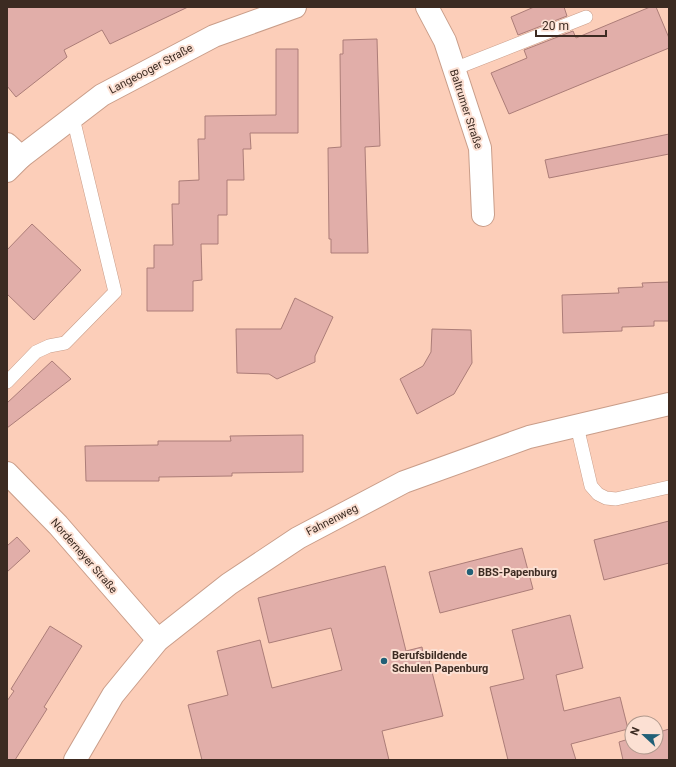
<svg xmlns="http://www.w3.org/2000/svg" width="676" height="767" font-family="Roboto,sans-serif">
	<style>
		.building { fill: #e1aea9; stroke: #ac7d78 }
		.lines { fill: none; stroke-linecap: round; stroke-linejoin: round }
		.lane-casing { stroke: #c99d89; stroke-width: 14 }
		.street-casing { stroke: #c99d89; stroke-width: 24 }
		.lane { stroke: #fff; stroke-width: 13 }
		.street { stroke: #fff; stroke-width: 22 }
		.poi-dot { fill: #226077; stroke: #fce0d3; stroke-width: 1.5 }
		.labels { text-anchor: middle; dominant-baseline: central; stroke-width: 4; stroke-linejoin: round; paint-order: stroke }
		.street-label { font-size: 11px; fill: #3c2b22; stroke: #fce0d3 }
		.poi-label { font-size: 11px; font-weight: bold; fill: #3c2b22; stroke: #fce0d3; text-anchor: start }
	</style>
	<rect width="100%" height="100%" fill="#fcceb9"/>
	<!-- building -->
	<g class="building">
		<path d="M 7,7 L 188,7 L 110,44 L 102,30 L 64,50 L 67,57 L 16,97 L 7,86 Z"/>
		<path d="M 534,7 L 564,7 L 567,16 L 518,35 L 511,17 Z"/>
		<path d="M 650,7 L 656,7 L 669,38 L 669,48 L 509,114 L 491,73 L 527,58 L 524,50 L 573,31 L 576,38 Z"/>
		<path d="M 377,39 L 380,146 L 365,147 L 368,253 L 331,253 L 331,239 L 329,239 L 328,148 L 341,147 L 340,54 L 343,54 L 343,40 Z"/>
		<path d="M 276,49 L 298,49 L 298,133 L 250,133 L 251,149 L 243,149 L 244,180 L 227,180 L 227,215 L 218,215 L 218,244 L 201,244 L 202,280 L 193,281 L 193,311 L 147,311 L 147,268 L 154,268 L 154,245 L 173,245 L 172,204 L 179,204 L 179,181 L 199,180 L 198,139 L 205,139 L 205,116 L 276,115 Z"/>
		<path d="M 669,134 L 669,154 L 549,178 L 545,160 Z"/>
		<path d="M 32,224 L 81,270 L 34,320 L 7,294 L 7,250 Z"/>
		<path d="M 669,282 L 669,321 L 654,321 L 654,326 L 622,327 L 622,331 L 563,333 L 562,295 L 619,293 L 618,288 L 643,287 L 642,283 Z"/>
		<path d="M 295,298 L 333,317 L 315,356 L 315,362 L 277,379 L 269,374 L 237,373 L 236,329 L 281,329 Z"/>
		<path d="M 432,329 L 471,330 L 472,363 L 454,394 L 417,414 L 400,379 L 423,366 L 431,352 Z"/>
		<path d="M 52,361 L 71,379 L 7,428 L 7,403 Z"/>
		<path d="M 303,435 L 303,472 L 232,473 L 232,476 L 159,477 L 159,481 L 86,481 L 85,446 L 158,445 L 158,441 L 231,441 L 230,436 Z"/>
		<path d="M 669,521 L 669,563 L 604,580 L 594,540 Z"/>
		<path d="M 17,537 L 30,551 L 7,572 L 7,546 Z"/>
		<path d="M 522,548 L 533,589 L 440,613 L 429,572 Z"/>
		<path d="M 385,566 L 406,651 L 422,647 L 423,653 L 427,652 L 443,716 L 382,731 L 389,760 L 202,760 L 188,705 L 228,695 L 217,651 L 260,640 L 272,688 L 342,670 L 331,628 L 269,643 L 258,598 Z"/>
		<path d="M 570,615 L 583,668 L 556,675 L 564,711 L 620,697 L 628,729 L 571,744 L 576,760 L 508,760 L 490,687 L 524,679 L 512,630 Z"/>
		<path d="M 50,626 L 82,646 L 44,707 L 47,709 L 15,760 L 7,760 L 7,701 L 14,691 L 11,689 Z"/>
		<path d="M 669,729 L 669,760 L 623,760 L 619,742 L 632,738 L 632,747 L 656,747 L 656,733 Z"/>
	</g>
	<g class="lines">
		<!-- lane casing -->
		<g class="lane-casing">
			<g id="lane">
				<path d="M 454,69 L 586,17"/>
				<path d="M 7,382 L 36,352 L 49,346 L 65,343 L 115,292 L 73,118"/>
				<path d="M 577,426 L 591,486 L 598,494 L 606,498 L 616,499 L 669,487"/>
			</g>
		</g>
		<!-- street casing -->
		<g class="street-casing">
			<g id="street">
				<path d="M 427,7 L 445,41 L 480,148 L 483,215"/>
				<path d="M 7,144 L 21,157"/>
				<path d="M 7,171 L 21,157 L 102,95 L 214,36 L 295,7"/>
				<path d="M 7,473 L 58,525 L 158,640"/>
				<path d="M 75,760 L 113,695 L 158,640 L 229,584 L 298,538 L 404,482 L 529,437 L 669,404"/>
			</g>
		</g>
		<!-- lane -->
		<use href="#lane" class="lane"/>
		<!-- street -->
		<use href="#street" class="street"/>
	</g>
	<!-- markers -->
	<g class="poi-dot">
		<circle cx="470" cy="572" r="4"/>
		<circle cx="384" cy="661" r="4"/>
	</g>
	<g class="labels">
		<!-- street labels -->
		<g class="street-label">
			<text transform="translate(151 69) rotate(-28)">Langeooger Straße</text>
			<text transform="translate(466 109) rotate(72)">Baltrumer Straße</text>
			<text transform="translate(332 520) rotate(-27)">Fahnenweg</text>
			<text transform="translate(84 556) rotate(49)">Norderneyer Straße</text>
		</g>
		<!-- poi labels -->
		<g class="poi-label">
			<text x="478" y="572">BBS-Papenburg</text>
			<text x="392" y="655">Berufsbildende<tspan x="392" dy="13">Schulen Papenburg</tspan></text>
		</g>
	</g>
	<!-- border -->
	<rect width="676" height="767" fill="none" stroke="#3c2b22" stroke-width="16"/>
	<!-- north arrow -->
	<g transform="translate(644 735) rotate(292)"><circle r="19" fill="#fce0d3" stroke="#af988c"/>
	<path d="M0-3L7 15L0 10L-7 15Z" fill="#226077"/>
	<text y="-6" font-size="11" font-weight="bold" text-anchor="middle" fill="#3c2b22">N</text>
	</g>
	<!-- scale -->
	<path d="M536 30v6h70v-6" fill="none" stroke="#3c2b22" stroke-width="2"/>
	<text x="542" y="30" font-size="12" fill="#3c2b22" stroke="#fce0d3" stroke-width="3" paint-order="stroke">20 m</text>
</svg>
